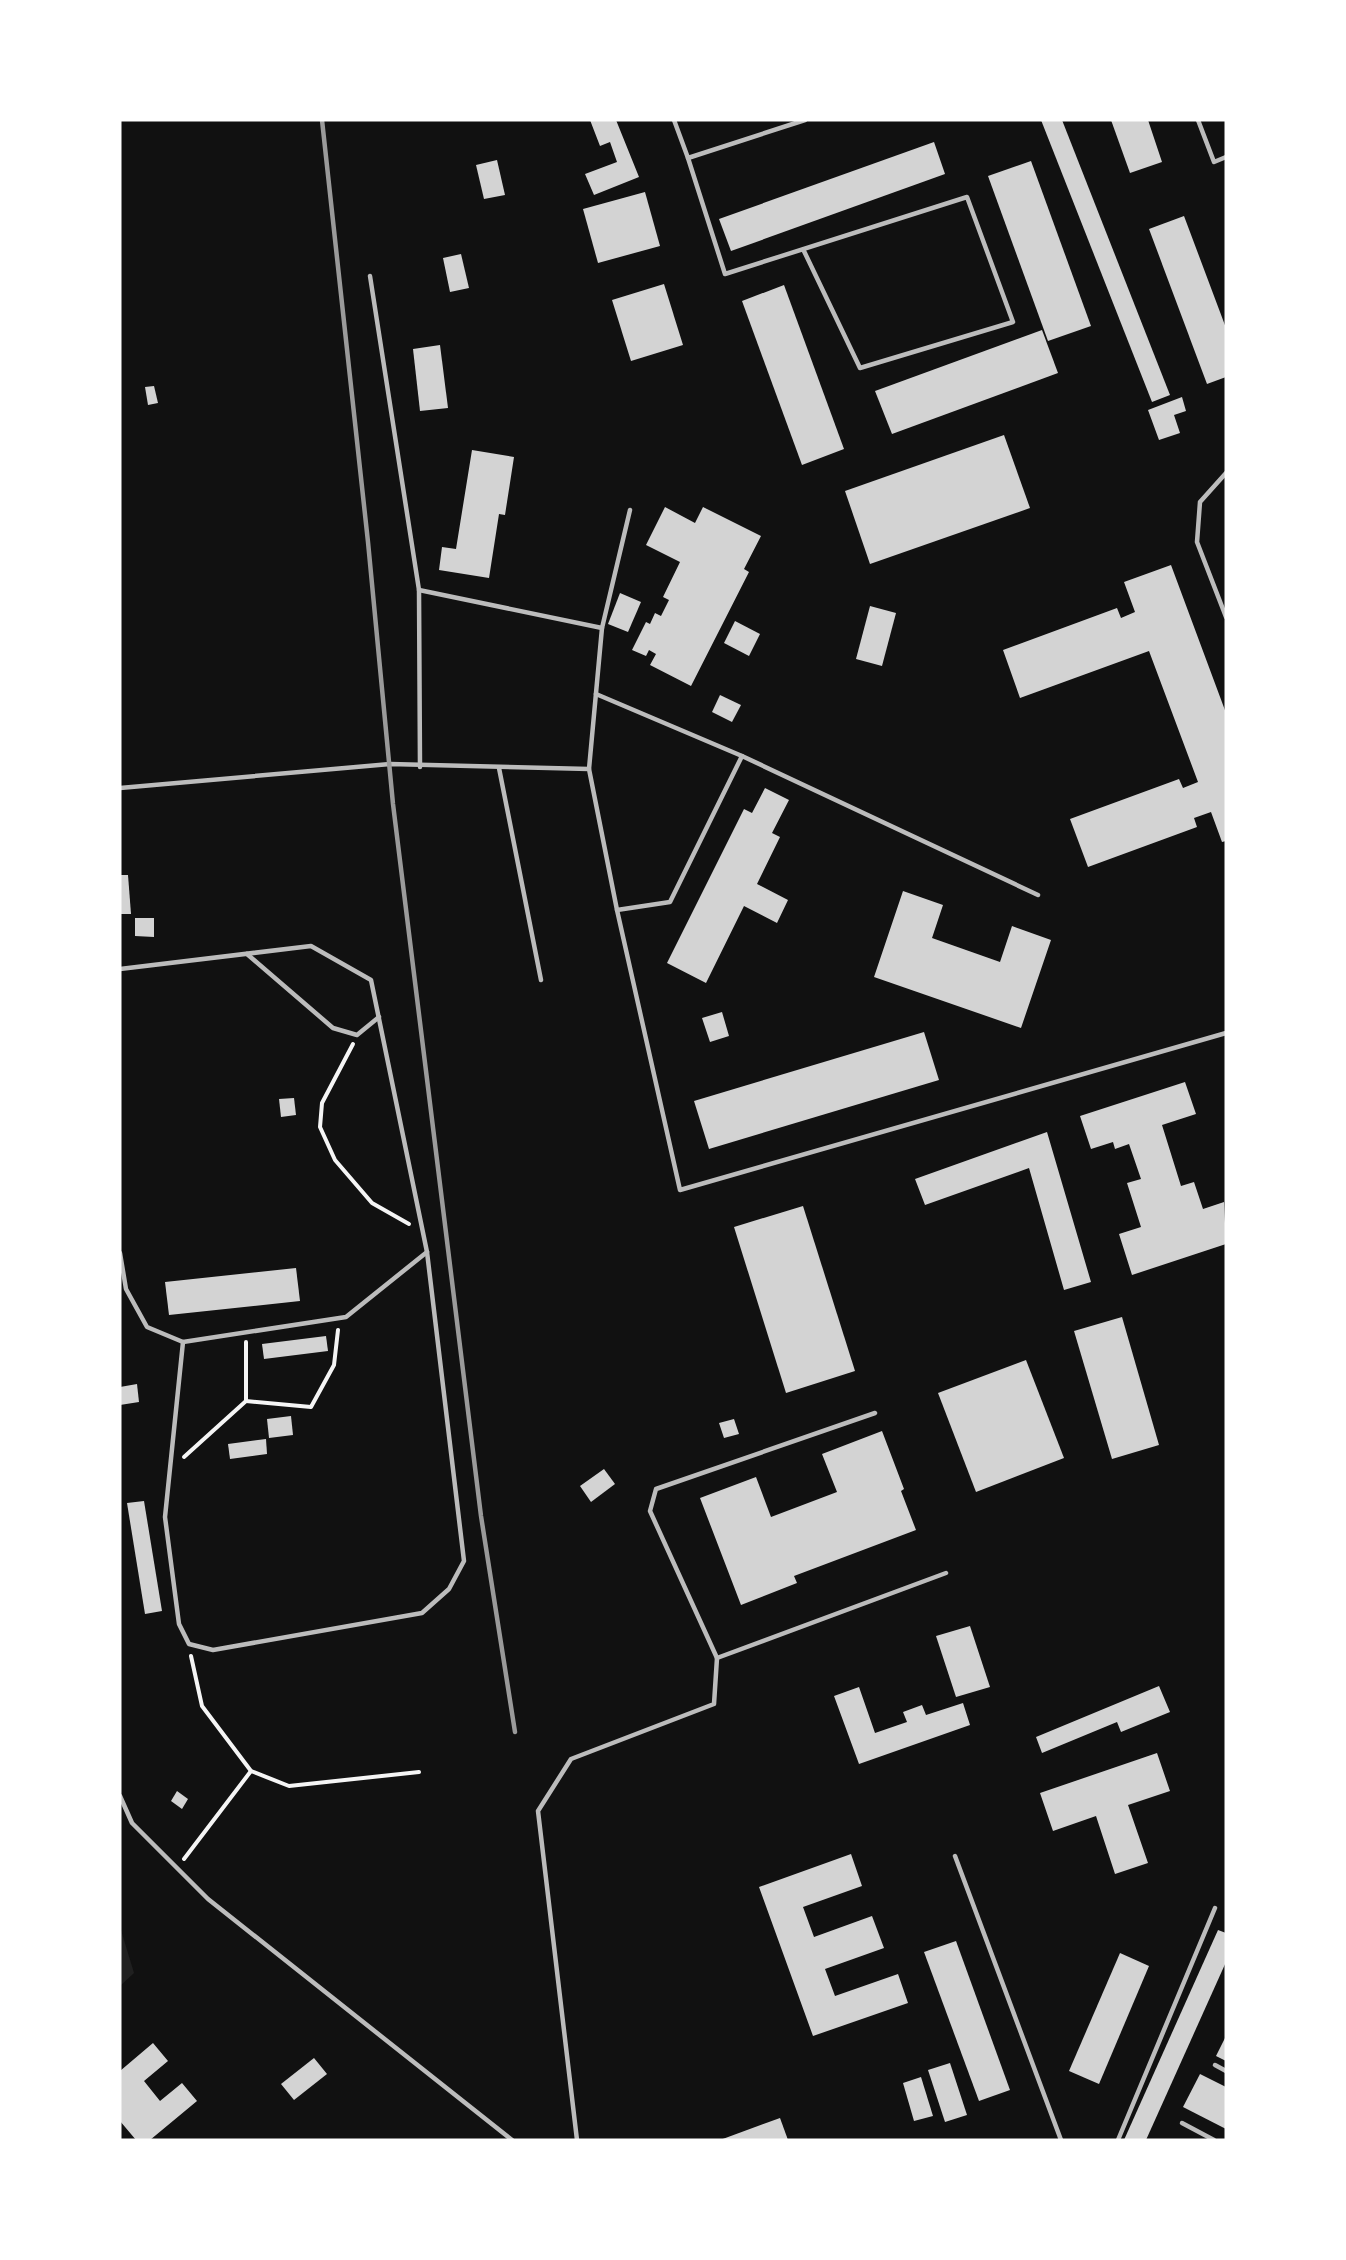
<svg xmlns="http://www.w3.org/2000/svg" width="1346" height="2260" font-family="Helvetica,sans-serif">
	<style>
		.green { fill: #202020 }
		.building { fill: #d3d3d3 }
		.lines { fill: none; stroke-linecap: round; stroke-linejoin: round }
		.path { stroke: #f5f5f5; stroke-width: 4 }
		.service { stroke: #bcbcbc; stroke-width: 4.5 }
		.rail { stroke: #9a9a9a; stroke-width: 4.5 }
	</style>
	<rect width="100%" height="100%" fill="#111"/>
	<!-- green -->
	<path class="green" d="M 120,1927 L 134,1973 L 120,1986 Z"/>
	<!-- building -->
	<g class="building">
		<path d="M 590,120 L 616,120 L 639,177 L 594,195 L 585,174 L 617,162 L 610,142 L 600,146 Z"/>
		<path d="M 1041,120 L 1062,120 L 1170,395 L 1152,402 Z"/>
		<path d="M 1111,120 L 1148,120 L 1162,162 L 1130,173 Z"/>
		<path d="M 934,142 L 945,174 L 731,251 L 719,219 Z"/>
		<path d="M 497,160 L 505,195 L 484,199 L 476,165 Z"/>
		<path d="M 1031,161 L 1091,326 L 1048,341 L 988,176 Z"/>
		<path d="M 645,192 L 660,246 L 598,263 L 583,209 Z"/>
		<path d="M 1184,216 L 1226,328 L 1226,377 L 1207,384 L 1149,229 Z"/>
		<path d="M 461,254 L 469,288 L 450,292 L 443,258 Z"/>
		<path d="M 664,284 L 683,345 L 631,361 L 612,300 Z"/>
		<path d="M 784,285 L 844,449 L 802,465 L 742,301 Z"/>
		<path d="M 1042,330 L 1058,373 L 892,434 L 875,391 Z"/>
		<path d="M 440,345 L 448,408 L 420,411 L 413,349 Z"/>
		<path d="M 154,386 L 158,403 L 148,405 L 145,387 Z"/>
		<path d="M 1182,397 L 1186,411 L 1174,415 L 1180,433 L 1159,440 L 1148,410 Z"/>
		<path d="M 1004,435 L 1030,508 L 870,564 L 845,491 Z"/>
		<path d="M 472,450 L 514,457 L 505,515 L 499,514 L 489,578 L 439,570 L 442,547 L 456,549 Z"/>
		<path d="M 665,507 L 695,523 L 703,507 L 761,536 L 744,569 L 749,572 L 691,686 L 650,665 L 656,654 L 649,650 L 646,656 L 632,650 L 646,622 L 650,624 L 655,613 L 661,616 L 669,600 L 663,597 L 680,562 L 646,545 Z"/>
		<path d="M 1171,565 L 1226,713 L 1226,841 L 1222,842 L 1211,812 L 1194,818 L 1197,827 L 1088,867 L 1070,819 L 1179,779 L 1183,788 L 1198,782 L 1149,651 L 1020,698 L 1003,650 L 1117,608 L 1121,618 L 1135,612 L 1124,582 Z"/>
		<path d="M 620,593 L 641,602 L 628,632 L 608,624 Z"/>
		<path d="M 870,606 L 896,613 L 882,666 L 856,659 Z"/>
		<path d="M 735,621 L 760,634 L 749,656 L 724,643 Z"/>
		<path d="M 720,695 L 741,705 L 732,722 L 712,712 Z"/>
		<path d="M 765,788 L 789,800 L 772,833 L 780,837 L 757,884 L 788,900 L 777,923 L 744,906 L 706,983 L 667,963 L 744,809 L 752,813 Z"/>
		<path d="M 120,875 L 128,875 L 131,914 L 120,914 Z"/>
		<path d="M 903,891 L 943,905 L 932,938 L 1000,962 L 1012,926 L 1051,940 L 1021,1028 L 874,977 Z"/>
		<path d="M 135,918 L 154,918 L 154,937 L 135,936 Z"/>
		<path d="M 722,1012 L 729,1036 L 710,1042 L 702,1018 Z"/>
		<path d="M 924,1032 L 939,1080 L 709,1149 L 694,1101 Z"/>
		<path d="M 1185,1082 L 1196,1114 L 1162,1125 L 1181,1186 L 1194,1182 L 1203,1209 L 1224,1202 L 1226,1244 L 1132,1275 L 1119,1234 L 1141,1227 L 1127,1183 L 1141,1179 L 1129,1144 L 1115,1149 L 1113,1142 L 1091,1149 L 1080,1116 Z"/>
		<path d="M 294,1098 L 296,1115 L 281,1117 L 279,1099 Z"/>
		<path d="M 1047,1132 L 1091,1282 L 1064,1290 L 1029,1168 L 925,1205 L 915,1179 Z"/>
		<path d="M 803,1206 L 855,1371 L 786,1393 L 734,1227 Z"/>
		<path d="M 296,1268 L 300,1301 L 169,1315 L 165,1282 Z"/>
		<path d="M 1122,1317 L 1159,1445 L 1112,1459 L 1074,1331 Z"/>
		<path d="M 326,1336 L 328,1351 L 264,1359 L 262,1344 Z"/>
		<path d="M 1026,1360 L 1064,1458 L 976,1492 L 938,1393 Z"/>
		<path d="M 137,1384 L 139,1402 L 120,1405 L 120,1387 Z"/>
		<path d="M 291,1416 L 293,1435 L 269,1438 L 267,1419 Z"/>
		<path d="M 734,1419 L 739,1434 L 724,1438 L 719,1423 Z"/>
		<path d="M 882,1431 L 904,1489 L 901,1491 L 916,1530 L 794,1576 L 797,1583 L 741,1605 L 700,1498 L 756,1477 L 771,1517 L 837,1492 L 822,1454 Z"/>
		<path d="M 266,1439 L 267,1454 L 230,1459 L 228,1444 Z"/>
		<path d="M 604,1469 L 615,1484 L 591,1502 L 580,1486 Z"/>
		<path d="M 144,1501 L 162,1611 L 145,1614 L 127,1503 Z"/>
		<path d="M 970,1626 L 990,1687 L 956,1697 L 936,1636 Z"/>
		<path d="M 1159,1686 L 1170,1712 L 1121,1732 L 1117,1722 L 1042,1753 L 1036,1737 Z"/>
		<path d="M 859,1687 L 875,1733 L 907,1722 L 903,1712 L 922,1705 L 926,1715 L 963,1703 L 970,1725 L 859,1764 L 834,1696 Z"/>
		<path d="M 1157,1753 L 1170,1791 L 1128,1805 L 1148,1863 L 1115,1874 L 1096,1816 L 1053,1831 L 1040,1793 Z"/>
		<path d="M 177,1791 L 188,1799 L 182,1809 L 171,1801 Z"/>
		<path d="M 851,1854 L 862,1886 L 803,1907 L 814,1937 L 872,1916 L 884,1948 L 825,1969 L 835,1996 L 898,1974 L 908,2003 L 813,2036 L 759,1887 Z"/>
		<path d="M 1218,1930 L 1226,1933 L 1226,1962 L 1146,2140 L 1124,2140 Z"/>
		<path d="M 956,1941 L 1010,2090 L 979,2101 L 924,1952 Z"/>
		<path d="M 1120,1953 L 1149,1966 L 1099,2084 L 1069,2071 Z"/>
		<path d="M 1226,2036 L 1226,2061 L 1216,2056 Z"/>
		<path d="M 153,2043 L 168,2061 L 144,2081 L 160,2101 L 182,2083 L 197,2101 L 150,2140 L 136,2140 L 120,2121 L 120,2071 Z"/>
		<path d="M 314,2058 L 327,2074 L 294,2100 L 281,2084 Z"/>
		<path d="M 950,2063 L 967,2115 L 945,2122 L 928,2070 Z"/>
		<path d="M 1200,2074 L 1226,2087 L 1226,2129 L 1183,2107 Z"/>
		<path d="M 921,2077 L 933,2116 L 914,2121 L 903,2083 Z"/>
		<path d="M 780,2118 L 788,2140 L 720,2140 Z"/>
	</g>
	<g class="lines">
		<!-- path -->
		<g class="path">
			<path d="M 353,1044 L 322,1103 L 320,1127 L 335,1160 L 372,1203 L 409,1224"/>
			<path d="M 246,1401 L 311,1407 L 334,1365 L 338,1330"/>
			<path d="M 184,1457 L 246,1401 L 246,1342"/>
			<path d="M 191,1656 L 202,1706 L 251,1771 L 289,1786 L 419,1772"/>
			<path d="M 184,1859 L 251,1771"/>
		</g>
		<!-- service -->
		<g class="service">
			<path d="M 674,120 L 688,158 L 805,120"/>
			<path d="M 1198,120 L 1214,162 L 1226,157"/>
			<path d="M 688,158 L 725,274 L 967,197 L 1013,322 L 860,368 L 803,249"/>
			<path d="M 370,276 L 419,590 L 420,767"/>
			<path d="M 1226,473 L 1200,502 L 1197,542 L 1226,617"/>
			<path d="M 419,590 L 602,628"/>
			<path d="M 596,694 L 742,756 L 1038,895"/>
			<path d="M 499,768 L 541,980"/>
			<path d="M 589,769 L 602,628 L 630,510"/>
			<path d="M 120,788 L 390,764 L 589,769 L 617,910 L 680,1190 L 1226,1033"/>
			<path d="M 617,910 L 670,902 L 742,756"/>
			<path d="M 247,954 L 333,1028 L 357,1035 L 379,1017"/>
			<path d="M 120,969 L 311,946 L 371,980 L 427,1252 L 464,1561 L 449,1589 L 422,1613 L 213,1650 L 189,1644 L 179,1624 L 165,1517 L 183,1342"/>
			<path d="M 120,1253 L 126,1289 L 147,1327 L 183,1342 L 346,1317 L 427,1252"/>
			<path d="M 717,1658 L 946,1573"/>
			<path d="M 120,1796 L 132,1823 L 208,1899 L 512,2140"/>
			<path d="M 955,1856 L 1061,2140"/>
			<path d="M 1215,2065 L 1226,2071"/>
			<path d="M 1182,2123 L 1214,2140"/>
			<path d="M 577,2140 L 538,1811 L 571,1759 L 714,1704 L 717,1658 L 650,1511 L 656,1489 L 875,1413"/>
			<path d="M 1118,2140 L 1215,1908"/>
		</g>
		<!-- rail -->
		<path class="rail" d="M 322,120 L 368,542 L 393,804 L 481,1516 L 515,1732"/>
	</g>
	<!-- border -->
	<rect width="1346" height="2260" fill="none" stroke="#ffffff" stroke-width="243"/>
</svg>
